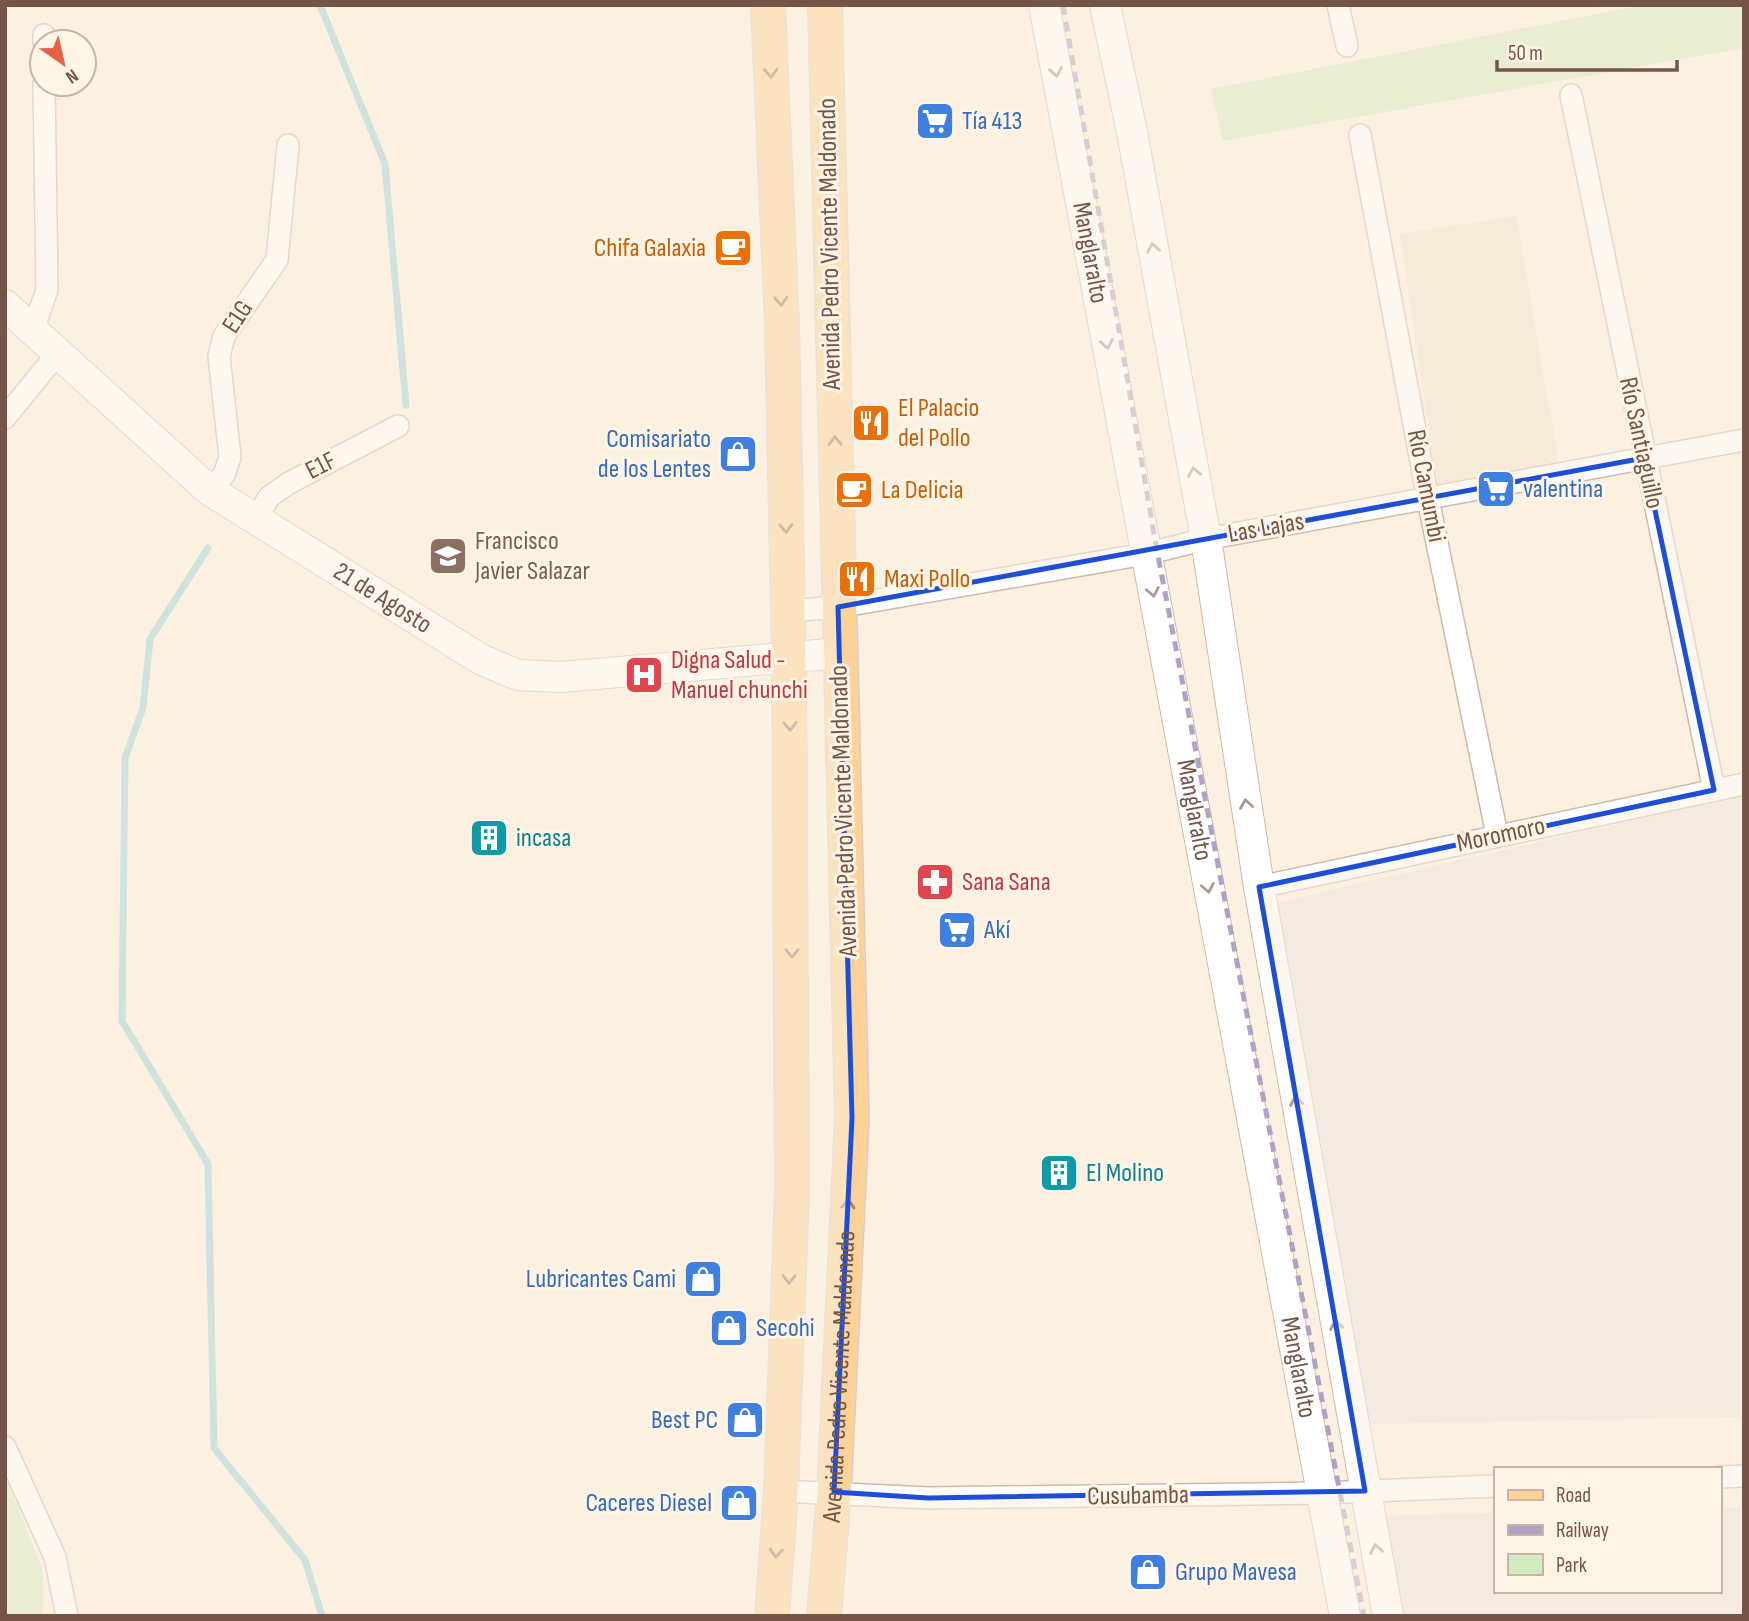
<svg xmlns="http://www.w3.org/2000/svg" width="1749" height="1621" font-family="'Sofia Sans Condensed',sans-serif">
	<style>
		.residential { fill: #f4e2cf }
		.industrial { fill: #ebe3dc }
		.green { fill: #d3eac0 }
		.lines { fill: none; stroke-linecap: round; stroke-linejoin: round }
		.stream { stroke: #9cd1d8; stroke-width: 7 }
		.street-casing { stroke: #d0b9ab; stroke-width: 24 }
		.secondary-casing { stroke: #d3b9a8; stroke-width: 32 }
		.primary-casing { stroke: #d8cfcc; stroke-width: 36 }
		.street { stroke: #fff; stroke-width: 21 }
		.secondary { stroke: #fff; stroke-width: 30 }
		.primary { stroke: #fcd298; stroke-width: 33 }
		.rail { stroke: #b2a0c5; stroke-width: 5; stroke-dasharray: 10 7; stroke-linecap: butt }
		.oneway { stroke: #ac9991 }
		.oneway2 { stroke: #9d7a60 }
		.marked { fill: none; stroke: #1d4ed8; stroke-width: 5; stroke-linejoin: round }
		.labels { text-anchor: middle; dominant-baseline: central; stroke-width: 6; stroke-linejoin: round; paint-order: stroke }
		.shop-label { font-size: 26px; fill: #366cbe; stroke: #fff5e7; text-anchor: start }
		.street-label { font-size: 26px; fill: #745548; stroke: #fff5e7 }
		.food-label { font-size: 26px; fill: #c56008; stroke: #fff5e7; text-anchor: start }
		.education-label { font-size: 26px; fill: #785e54; stroke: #fff5e7; text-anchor: start }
		.health-label { font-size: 26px; fill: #be3a42; stroke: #fff5e7; text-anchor: start }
		.culture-label { font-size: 26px; fill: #0d838f; stroke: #fff5e7; text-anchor: start }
	</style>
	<rect width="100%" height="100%" fill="#fcf0e1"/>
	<!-- residential -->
	<path class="residential" d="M 1516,216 L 1559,464 L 1437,486 L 1400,234 Z"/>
	<!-- industrial -->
	<g class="industrial">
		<path d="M 1744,797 L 1744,1417 L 1366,1424 L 1271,904 L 1665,813 Z"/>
		<path d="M 1719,1508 L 1744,1508 L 1744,1616 L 1381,1616 L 1363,1516 L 1495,1513 L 1495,1591 L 1719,1591 Z"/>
	</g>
	<!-- green -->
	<g class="green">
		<path d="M 1643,5 L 1744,5 L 1744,48 L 1223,141 L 1211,89 Z"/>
		<path d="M 5,1475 L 43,1571 L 43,1616 L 5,1616 Z"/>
	</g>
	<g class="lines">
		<!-- stream -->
		<g class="stream">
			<path d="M 320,5 L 385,164 L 406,405"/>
			<path d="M 208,548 L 150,639 L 143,708 L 125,758 L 122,1021 L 208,1164 L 214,1448 L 305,1560 L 322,1616"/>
		</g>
		<!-- street casing -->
		<g class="street-casing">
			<g id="street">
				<path d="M 1338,5 L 1347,46"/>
				<path d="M 44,35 L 44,42"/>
				<path d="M 1571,95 L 1714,790"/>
				<path d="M 1360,135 L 1428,499 L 1497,835"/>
				<path d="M 33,330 L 47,290 L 44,84"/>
				<path d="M 5,418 L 57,354"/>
				<path d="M 209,490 L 224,475 L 230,457 L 219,356 L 224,336 L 277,260 L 288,145"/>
				<path d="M 256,519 L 269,497 L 289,483 L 398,426"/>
				<path d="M 788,611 L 838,607 L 1145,554 L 1206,539 L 1744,440"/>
				<path d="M 1259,887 L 1744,784"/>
				<path d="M 5,1447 L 55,1557 L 67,1616"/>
				<path d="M 1719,1477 L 1744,1476"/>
				<path d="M 781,1491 L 928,1498 L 1322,1493 L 1495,1486"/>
			</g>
		</g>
		<!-- secondary casing -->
		<g class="secondary-casing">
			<g id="secondary">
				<path id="s1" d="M 1044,5 L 1345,1616"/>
				<path d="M 1105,5 L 1132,132 L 1206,539 L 1259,887 L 1388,1616"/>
				<path id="s2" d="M 5,305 L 209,490 L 482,660 L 518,675 L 561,677 L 840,653"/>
			</g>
		</g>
		<!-- primary casing -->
		<g class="primary-casing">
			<g id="primary">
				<path d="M 768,5 L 782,324 L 789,658 L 792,1190 L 781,1491 L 772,1616"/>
				<path id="s3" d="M 824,1616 L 834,1492 L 852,1118 L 825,5"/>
			</g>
		</g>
		<!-- street -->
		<use href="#street" class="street"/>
		<!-- secondary -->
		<use href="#secondary" class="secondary"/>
		<!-- primary -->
		<use href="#primary" class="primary"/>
		<!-- rail -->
		<path class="rail" d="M 1063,5 L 1157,551 L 1364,1616"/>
	</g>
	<!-- one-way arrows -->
	<defs><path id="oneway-chevron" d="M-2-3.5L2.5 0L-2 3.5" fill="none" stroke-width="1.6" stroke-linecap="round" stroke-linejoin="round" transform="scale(1.75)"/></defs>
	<g class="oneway">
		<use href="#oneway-chevron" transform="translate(1056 72) rotate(80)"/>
		<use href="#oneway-chevron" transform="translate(1153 248) rotate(-100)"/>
		<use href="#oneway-chevron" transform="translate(1107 344) rotate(80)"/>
		<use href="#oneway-chevron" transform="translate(1194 472) rotate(-100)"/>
		<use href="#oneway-chevron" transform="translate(1153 592) rotate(79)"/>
		<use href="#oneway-chevron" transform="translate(1246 804) rotate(-99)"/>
		<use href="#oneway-chevron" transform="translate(1208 888) rotate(79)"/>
		<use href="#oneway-chevron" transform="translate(1296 1101) rotate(-100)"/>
		<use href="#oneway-chevron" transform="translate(1336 1325) rotate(-100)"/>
		<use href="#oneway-chevron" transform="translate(1376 1549) rotate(-101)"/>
	</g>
	<g class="oneway2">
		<use href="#oneway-chevron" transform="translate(771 73) rotate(87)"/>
		<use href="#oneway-chevron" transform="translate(781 301) rotate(87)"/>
		<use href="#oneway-chevron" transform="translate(835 441) rotate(-91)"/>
		<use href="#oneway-chevron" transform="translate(786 528) rotate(89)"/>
		<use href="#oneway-chevron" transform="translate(790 726) rotate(89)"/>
		<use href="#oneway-chevron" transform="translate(792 953) rotate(90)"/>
		<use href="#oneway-chevron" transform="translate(848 1204) rotate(-87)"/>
		<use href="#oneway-chevron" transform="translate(789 1279) rotate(92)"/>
		<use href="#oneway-chevron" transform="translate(776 1553) rotate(94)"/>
	</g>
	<!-- marked area -->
	<path d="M0 0H1749V1621H0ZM 1644,458 L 1714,790 L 1259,887 L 1365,1491 L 928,1498 L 834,1492 L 852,1118 L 838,607 Z" fill="#fcf0e1" fill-opacity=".55" fill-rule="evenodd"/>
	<path class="marked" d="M 1644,458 L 1714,790 L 1259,887 L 1365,1491 L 928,1498 L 834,1492 L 852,1118 L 838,607 Z"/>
	<!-- icons -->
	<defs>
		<g id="supermarket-square" transform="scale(2.0125)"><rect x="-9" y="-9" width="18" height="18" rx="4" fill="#3f7fe0" stroke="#fff5e7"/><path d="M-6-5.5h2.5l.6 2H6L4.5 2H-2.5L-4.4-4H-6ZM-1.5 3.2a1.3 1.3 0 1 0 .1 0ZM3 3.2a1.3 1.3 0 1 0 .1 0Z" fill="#fff"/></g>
		<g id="cafe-square" transform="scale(2.0125)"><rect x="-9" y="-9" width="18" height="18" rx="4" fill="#e8710a" stroke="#fff5e7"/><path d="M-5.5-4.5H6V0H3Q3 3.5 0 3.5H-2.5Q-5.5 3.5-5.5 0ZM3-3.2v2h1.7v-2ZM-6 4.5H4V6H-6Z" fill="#fff"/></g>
		<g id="restaurant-square" transform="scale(2.0125)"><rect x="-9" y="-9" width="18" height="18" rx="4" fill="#e8710a" stroke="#fff5e7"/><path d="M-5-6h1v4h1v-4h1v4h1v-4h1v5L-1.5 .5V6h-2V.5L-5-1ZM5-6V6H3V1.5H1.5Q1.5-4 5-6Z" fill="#fff"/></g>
		<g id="shop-square" transform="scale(2.0125)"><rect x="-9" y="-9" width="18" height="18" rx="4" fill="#3f7fe0" stroke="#fff5e7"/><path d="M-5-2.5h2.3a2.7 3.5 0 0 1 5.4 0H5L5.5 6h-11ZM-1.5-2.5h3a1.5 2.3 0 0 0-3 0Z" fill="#fff"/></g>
		<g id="school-square" transform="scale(2.0125)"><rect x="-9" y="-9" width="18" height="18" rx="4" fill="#8d6e63" stroke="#fff5e7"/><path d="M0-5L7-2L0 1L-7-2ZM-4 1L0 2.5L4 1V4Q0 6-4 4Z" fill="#fff"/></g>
		<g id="hospital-square" transform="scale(2.0125)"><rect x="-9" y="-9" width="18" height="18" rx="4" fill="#e0444e" stroke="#fff5e7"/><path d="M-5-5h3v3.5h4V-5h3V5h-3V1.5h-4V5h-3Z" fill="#fff"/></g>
		<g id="building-square" transform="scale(2.0125)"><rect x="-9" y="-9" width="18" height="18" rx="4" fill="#0f9aa8" stroke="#fff5e7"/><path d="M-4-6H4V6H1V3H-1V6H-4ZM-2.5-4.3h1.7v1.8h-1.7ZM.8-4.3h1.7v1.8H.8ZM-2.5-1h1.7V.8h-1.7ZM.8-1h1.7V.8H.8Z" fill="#fff"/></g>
		<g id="pharmacy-square" transform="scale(2.0125)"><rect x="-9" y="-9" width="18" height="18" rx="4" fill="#e0444e" stroke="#fff5e7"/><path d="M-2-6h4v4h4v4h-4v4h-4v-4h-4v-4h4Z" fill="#fff"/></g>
	</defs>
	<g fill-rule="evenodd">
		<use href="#supermarket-square" x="935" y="121"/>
		<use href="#cafe-square" x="733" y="248"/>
		<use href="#restaurant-square" x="871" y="423"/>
		<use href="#shop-square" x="738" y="454"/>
		<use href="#supermarket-square" x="1496" y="489"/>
		<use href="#cafe-square" x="854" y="490"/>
		<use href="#school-square" x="448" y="556"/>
		<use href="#restaurant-square" x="857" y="579"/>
		<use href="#hospital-square" x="644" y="675"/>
		<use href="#building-square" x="489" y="838"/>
		<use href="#pharmacy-square" x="935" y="882"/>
		<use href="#supermarket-square" x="957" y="930"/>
		<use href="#building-square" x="1059" y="1173"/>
		<use href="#shop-square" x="703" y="1279"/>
		<use href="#shop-square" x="729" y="1328"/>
		<use href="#shop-square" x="745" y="1420"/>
		<use href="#shop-square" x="739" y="1503"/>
		<use href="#shop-square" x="1148" y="1572"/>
	</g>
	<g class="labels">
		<!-- shop labels -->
		<g class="shop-label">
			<text x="962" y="121">Tía 413</text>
			<text x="711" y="439" text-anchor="end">Comisariato<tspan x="711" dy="30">de los Lentes</tspan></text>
			<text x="1523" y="489">valentina</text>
			<text x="984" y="930">Akí</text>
			<text x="676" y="1279" text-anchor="end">Lubricantes Cami</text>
			<text x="756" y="1328">Secohi</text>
			<text x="718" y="1420" text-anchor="end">Best PC</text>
			<text x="712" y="1503" text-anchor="end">Caceres Diesel</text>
			<text x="1175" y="1572">Grupo Mavesa</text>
		</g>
		<!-- street labels -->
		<g class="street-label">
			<text transform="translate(830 244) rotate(-91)">Avenida Pedro Vicente Maldonado</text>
			<text stroke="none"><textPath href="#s1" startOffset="252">Manglaralto</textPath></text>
			<text transform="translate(238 317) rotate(-57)">E1G</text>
			<text transform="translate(1641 443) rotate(78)">Río Santiaguillo</text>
			<text transform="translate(321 466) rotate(-27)">E1F</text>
			<text transform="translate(1426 486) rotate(79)">Río Camumbi</text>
			<text transform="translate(1266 528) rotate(-10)">Las Lajas</text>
			<text stroke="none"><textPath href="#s2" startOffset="480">21 de Agosto</textPath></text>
			<text transform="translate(844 811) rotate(-92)">Avenida Pedro Vicente Maldonado</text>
			<text stroke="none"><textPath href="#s1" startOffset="819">Manglaralto</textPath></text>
			<text transform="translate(1501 835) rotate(-12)">Moromoro</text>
			<text stroke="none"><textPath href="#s1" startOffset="1386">Manglaralto</textPath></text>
			<text stroke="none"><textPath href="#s3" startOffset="240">Avenida Pedro Vicente Maldonado</textPath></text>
			<text transform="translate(1138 1496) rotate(-1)">Cusubamba</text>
		</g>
		<!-- food labels -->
		<g class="food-label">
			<text x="706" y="248" text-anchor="end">Chifa Galaxia</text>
			<text x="898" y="408">El Palacio<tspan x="898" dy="30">del Pollo</tspan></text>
			<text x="881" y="490">La Delicia</text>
			<text x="884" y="579">Maxi Pollo</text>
		</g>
		<!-- education labels -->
		<g class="education-label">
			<text x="475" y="541">Francisco<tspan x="475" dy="30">Javier Salazar</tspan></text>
		</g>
		<!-- health labels -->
		<g class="health-label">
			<text x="671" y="660">Digna Salud -<tspan x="671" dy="30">Manuel chunchi</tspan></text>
			<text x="962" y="882">Sana Sana</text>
		</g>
		<!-- culture labels -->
		<g class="culture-label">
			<text x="516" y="838">incasa</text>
			<text x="1086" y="1173">El Molino</text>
		</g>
	</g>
	<!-- border -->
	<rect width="1749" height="1621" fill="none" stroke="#745548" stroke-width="14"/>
	<!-- legend -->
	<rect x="1494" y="1467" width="228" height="126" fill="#fff5e7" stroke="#c7b5a7" stroke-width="2"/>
	<rect x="1508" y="1490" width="35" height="10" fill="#fcd298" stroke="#c7b5a7" stroke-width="2"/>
	<text x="1556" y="1502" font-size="21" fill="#745548">Road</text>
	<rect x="1508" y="1525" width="35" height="10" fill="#b2a0c5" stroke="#c7b5a7" stroke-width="2"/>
	<text x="1556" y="1537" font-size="21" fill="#745548">Railway</text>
	<rect x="1508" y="1554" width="35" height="21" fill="#d3eac0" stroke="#c7b5a7" stroke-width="2"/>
	<text x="1556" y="1572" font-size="21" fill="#745548">Park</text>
	<!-- north arrow -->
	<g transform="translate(63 63) rotate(146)"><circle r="33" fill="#fff5e7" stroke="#c7b5a7" stroke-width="2"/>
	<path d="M0-5L12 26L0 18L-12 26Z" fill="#e86144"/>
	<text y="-10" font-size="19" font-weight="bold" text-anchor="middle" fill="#745548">N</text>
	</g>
	<!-- scale -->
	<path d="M1497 60v10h180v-10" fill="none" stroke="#745548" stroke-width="3.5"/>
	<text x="1508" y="60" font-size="21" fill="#745548" stroke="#fff5e7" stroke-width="5" paint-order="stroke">50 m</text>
</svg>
